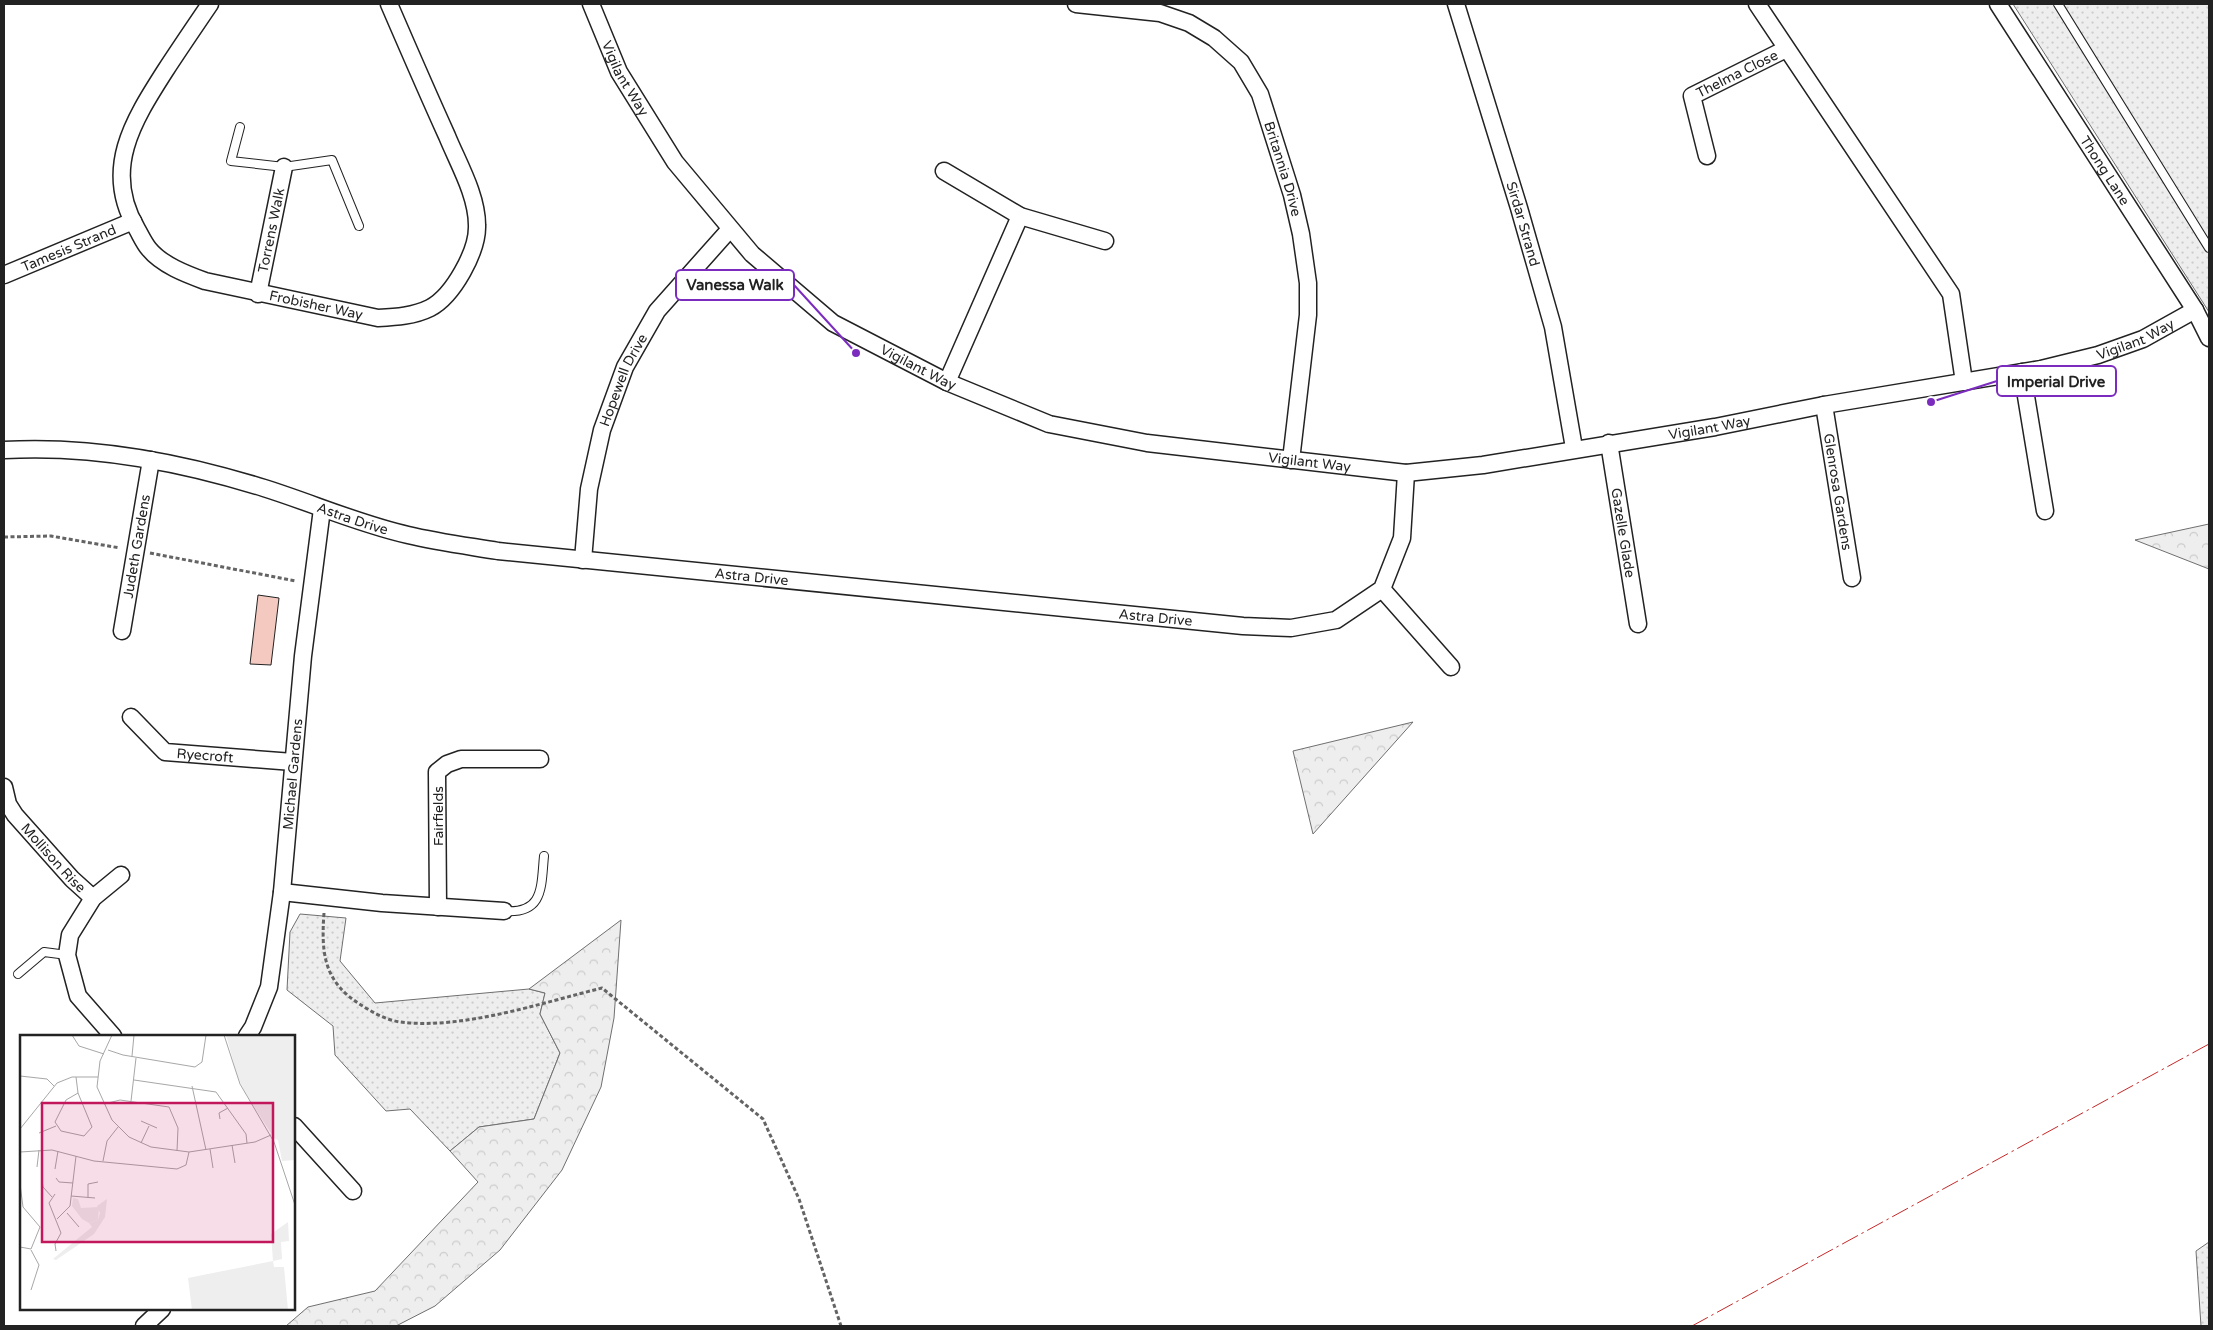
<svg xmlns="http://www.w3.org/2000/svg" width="2213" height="1330" font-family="'Varela Round',sans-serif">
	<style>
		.green { fill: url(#green-dots); stroke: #6f6f6f }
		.forest { fill: url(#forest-crowns); stroke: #6f6f6f }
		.building { fill: #f3c9c0; stroke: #222 }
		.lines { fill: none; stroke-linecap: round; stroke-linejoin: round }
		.service-casing { stroke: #222; stroke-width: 10 }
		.minor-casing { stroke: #222; stroke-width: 19 }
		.path { stroke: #646464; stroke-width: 3; stroke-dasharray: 4 2.5; stroke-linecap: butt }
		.service { stroke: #fff; stroke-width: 8 }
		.minor { stroke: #fff; stroke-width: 16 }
		.power { stroke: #c62828; stroke-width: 1; stroke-dasharray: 18 4 2.5 4; stroke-linecap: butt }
		.labels { text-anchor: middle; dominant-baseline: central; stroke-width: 4; stroke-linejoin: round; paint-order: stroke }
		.street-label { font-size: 14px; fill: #222; stroke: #fff }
		.inset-road { fill: none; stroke: #a7a7a7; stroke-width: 1 }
		.view { fill: #c2185b; fill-opacity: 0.15; stroke: #c2185b; stroke-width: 2.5 }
		.inset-edge { fill: none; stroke: #222; stroke-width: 2.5 }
		.leader { fill: none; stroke: #7b2cbf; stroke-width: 2 }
		.callout-dot { fill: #7b2cbf; stroke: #fff; stroke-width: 2 }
		.callout { fill: #fff; stroke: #7b2cbf; stroke-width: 2 }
		.callout-label { font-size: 15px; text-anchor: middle; font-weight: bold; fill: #222 }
	</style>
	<defs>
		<pattern id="green-dots" width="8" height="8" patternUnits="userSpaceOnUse" patternTransform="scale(1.25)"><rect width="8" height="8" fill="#eee"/><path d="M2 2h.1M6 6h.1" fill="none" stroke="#ccc" stroke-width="1.8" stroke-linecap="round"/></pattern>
		<pattern id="forest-crowns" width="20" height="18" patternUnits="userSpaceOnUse" patternTransform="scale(1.25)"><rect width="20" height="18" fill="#eee"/><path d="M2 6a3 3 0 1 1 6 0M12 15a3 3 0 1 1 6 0" fill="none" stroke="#ccc"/></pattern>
	</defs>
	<rect width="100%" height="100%" fill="#fff"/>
	<!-- green -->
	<g class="green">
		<path d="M 2013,4 L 2209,4 L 2209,312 Z"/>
		<path d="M 300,914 L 346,918 L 340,961 L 375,1003 L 529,989 L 545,993 L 540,1014 L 560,1053 L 534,1119 L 479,1127 L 450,1151 L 410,1109 L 386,1111 L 335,1055 L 333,1026 L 287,990 L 290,932 Z"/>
		<path d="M 2209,1242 L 2209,1326 L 2201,1326 L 2196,1251 Z"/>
	</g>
	<!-- forest -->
	<g class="forest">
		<path d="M 2209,524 L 2209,569 L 2135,540 Z"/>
		<path d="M 1413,722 L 1313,834 L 1293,751 Z"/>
		<path d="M 621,920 L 614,1018 L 601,1087 L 562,1170 L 500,1250 L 435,1306 L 396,1326 L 286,1326 L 308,1307 L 375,1291 L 478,1182 L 450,1151 L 479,1127 L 534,1119 L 560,1053 L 540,1014 L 545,993 L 529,989 Z"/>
	</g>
	<!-- building -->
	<path class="building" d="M 258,595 L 279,598 L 271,665 L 250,664 Z"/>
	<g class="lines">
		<!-- service casing -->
		<g class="service-casing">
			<g id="service">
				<path d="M 2058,4 L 2209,248"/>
				<path d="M 240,127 L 231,161 L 284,167 L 332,160 L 359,226"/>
				<path d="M 504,911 C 544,914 541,887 544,856"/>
				<path d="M 18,974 L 44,952 L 67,955"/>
			</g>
		</g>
		<!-- minor casing -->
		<g class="minor-casing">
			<g id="minor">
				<path id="s1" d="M 210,4 C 195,26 180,48 165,71 C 133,121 102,170 137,229 C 141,236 144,243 149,249 C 162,265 186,274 205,281 L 378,318 C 396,317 414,316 430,308 C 453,296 478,251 477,225 C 477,195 458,163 447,136 C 427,92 408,48 389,4"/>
				<path id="s2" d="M 591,4 L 619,72 L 675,162 L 752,254 L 833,323 L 947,382 L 1049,424 L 1147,443 L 1406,473 L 1483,465 L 1715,427 L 1824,405 L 2041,369 L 2098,355 L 2143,339 L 2195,310"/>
				<path id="s3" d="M 1076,4 L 1160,13 L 1189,23 L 1214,38 L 1241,62 L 1260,94 L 1292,195 L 1301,234 L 1308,283 L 1308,315 L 1291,460"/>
				<path id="s4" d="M 1456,4 L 1519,208 L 1553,327 L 1574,448"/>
				<path d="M 1757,4 L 1951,294 L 1964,382"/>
				<path id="s5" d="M 1998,4 L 2195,310 L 2209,338"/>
				<path id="s6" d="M 1707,156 L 1692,96 L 1786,49"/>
				<path d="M 944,171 L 1020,216 L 1105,241"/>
				<path id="s7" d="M 4,275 L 133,221"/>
				<path id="s8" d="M 258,294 L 284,167"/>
				<path d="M 2022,372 L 2045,511"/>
				<path d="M 947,382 L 1020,216"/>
				<path id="s9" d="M 1824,405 L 1852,578"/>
				<path id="s10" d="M 1609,443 L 1638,624"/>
				<path id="s11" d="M 4,450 C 92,445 181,462 264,488 C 312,503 359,524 408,535 C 437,542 468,546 498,551 L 1243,626 L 1291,628 L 1336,620 L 1382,589 L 1402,538 L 1406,473"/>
				<path id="s12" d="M 583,560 L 589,489 L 602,430 L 625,367 L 657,311 L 730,229"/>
				<path d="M 1382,589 L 1451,667"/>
				<path id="s13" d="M 122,631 L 151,460"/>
				<path id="s14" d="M 131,717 L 165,752 L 293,762"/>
				<path id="s15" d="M 4,787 L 8,804 L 15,815 L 72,879 L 93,898"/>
				<path d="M 282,892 L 382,903 L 504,911"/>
				<path d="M 438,907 L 437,772 L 447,764 L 461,759 L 540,759"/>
				<path d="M 113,1036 L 78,996 L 67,955 L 70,935 L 93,898 L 121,875"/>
				<path id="s16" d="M 247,1036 L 253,1027 L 269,987 L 282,892 L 303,656 L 322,509"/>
				<path d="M 294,1126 L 353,1191"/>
				<path d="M 144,1326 L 162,1309"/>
			</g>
		</g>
		<!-- path -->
		<g class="path">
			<path d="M 4,537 L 51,536 L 120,548"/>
			<path d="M 150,553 L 296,581"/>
			<path d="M 324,913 C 321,954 324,982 361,1005 C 372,1012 386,1020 400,1022 C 462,1030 541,1003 602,988 L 763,1119 L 799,1199 L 841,1326"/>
		</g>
		<!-- service -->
		<use href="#service" class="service"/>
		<!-- minor -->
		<use href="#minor" class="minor"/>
		<!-- power -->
		<path class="power" d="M 1692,1326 L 2209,1044"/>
	</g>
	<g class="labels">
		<!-- street labels -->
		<g class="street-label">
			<text stroke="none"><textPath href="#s6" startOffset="112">Thelma Close</textPath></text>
			<text stroke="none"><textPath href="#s2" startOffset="82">Vigilant Way</textPath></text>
			<text stroke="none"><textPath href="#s3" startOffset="296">Britannia Drive</textPath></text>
			<text stroke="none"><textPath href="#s5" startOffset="198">Thong Lane</textPath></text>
			<text stroke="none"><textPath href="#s4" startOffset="230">Sirdar Strand</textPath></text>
			<text stroke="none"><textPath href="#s8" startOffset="65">Torrens Walk</textPath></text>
			<text stroke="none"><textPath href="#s7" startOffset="70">Tamesis Strand</textPath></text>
			<text stroke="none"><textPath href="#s1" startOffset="454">Frobisher Way</textPath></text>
			<text stroke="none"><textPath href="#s2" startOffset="1748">Vigilant Way</textPath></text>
			<text stroke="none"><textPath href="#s2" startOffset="502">Vigilant Way</textPath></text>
			<text stroke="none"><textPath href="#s12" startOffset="186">Hopewell Drive</textPath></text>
			<text stroke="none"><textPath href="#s2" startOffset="1312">Vigilant Way</textPath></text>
			<text stroke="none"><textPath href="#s2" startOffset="908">Vigilant Way</textPath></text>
			<text stroke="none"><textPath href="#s9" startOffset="88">Glenrosa Gardens</textPath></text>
			<text stroke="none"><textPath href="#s11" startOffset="358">Astra Drive</textPath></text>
			<text stroke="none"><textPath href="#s10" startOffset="91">Gazelle Glade</textPath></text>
			<text stroke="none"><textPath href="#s13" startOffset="86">Judeth Gardens</textPath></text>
			<text stroke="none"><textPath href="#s11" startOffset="762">Astra Drive</textPath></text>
			<text stroke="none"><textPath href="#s11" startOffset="1168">Astra Drive</textPath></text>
			<text stroke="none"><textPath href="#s14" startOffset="89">Ryecroft</textPath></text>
			<text stroke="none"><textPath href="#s16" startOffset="268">Michael Gardens</textPath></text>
			<text transform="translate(438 816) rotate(-90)">Fairfields</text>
			<text stroke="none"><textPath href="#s15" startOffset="88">Mollison Rise</textPath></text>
		</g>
	</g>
	<!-- overview -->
	<g transform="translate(20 1035)">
		<rect width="275" height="275" fill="#fff"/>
		<path d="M 206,0 L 275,0 L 275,125 L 262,126 L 258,105 L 255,104 L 225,58 L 217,40 ZM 53,163 L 58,164 L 61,173 L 79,172 L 78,185 L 69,188 L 62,184 L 52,171 ZM 268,187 L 269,206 L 261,207 L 262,224 L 253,226 L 254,232 L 264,232 L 268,275 L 172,275 L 168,243 L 253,226 L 251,199 Z" fill="#eee"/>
		<path d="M 87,164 L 85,182 L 74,199 L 36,225 L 33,224 L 72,192 L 69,188 L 78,185 L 80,178 L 77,171 Z" fill="#eee"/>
		<path class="inset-road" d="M 52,0 L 59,11 L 84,19M 92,0 L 80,26 L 77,52 L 92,85 L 109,102 L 131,112 L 169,117 L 235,107 L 251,100M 204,0 L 220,49 L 254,107 L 275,170M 88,15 L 103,20 L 175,32 L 182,27 L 186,0M 112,21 L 114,0M 0,41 L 27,44 L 34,51M 56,42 L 58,58 L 72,92 L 64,101 L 41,96 L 35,87 L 46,65 L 58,58M 114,45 L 196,57 L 226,99 L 227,108M 172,51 L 186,115M 111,66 L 116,23M 84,69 L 100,65 L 149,72 L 158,93 L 157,116M 200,84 L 199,78 L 208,73M 121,86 L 137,93M 0,94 L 37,48 L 52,42 L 78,42M 19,98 L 36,91M 121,108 L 129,91M 212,110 L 215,128M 190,114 L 193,133M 0,117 L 32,115 L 74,126 L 157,134 L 166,130 L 169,117M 83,126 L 87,106 L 98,92M 17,132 L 19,115M 35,134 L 38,116M 36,143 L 39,147 L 53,148M 22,145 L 23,152 L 32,162M 0,149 L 3,172 L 20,192 L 11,214 L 0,212M 35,159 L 29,168 L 41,198 L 35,209 L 36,216M 51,161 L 75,163M 68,163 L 68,149 L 78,147M 47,178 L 59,192M 37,184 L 50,171 L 56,121M 11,215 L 19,230 L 11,255"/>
		<path class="view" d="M 22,68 L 253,68 L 253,207 L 22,207 Z"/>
		<rect width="275" height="275" class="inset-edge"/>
	</g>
	<!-- callouts -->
	<path class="leader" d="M856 353L794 285M1931 402L1997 381"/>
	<g class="callout-dot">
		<circle cx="856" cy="353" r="5"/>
		<circle cx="1931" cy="402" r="5"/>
	</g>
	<g class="callout">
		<rect x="676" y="270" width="118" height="30" rx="5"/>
		<rect x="1997" y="366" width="119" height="30" rx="5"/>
	</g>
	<g class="callout-label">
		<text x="735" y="290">Vanessa Walk</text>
		<text x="2056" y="387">Imperial Drive</text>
	</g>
	<!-- border -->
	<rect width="2213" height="1330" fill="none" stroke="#222222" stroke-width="10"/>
</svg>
